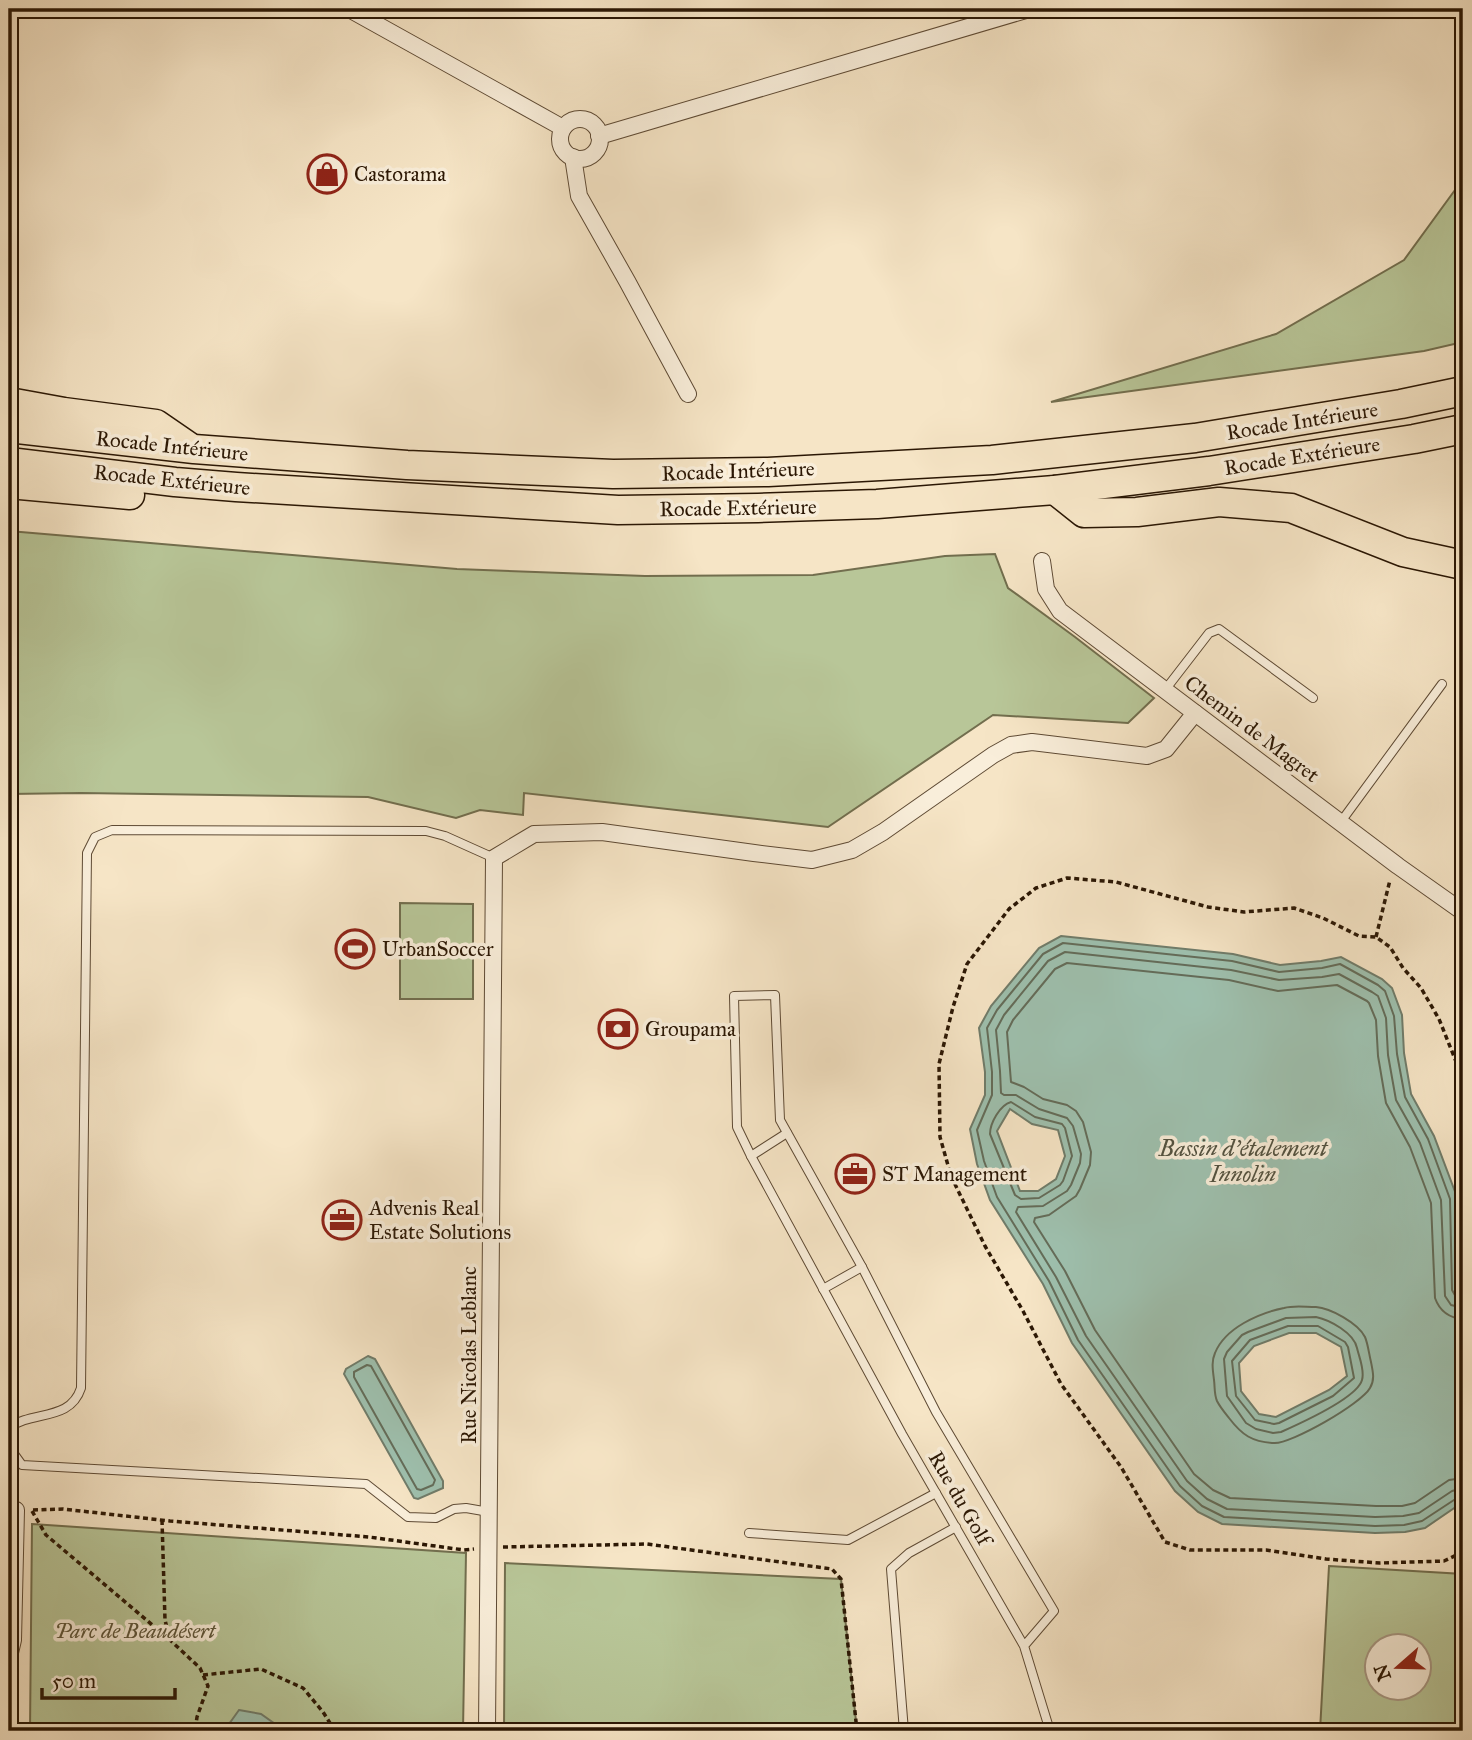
<svg xmlns="http://www.w3.org/2000/svg" width="1472" height="1740" font-family="'IM FELL Great Primer',serif">
	<style>
		.green { fill: #b8c698; stroke: #726e4e; stroke-width: 2; fill-rule: evenodd }
		.water { fill: #9ec0ae; stroke: #707c6a; stroke-width: 2; fill-rule: evenodd }
		.lines { fill: none; stroke-linecap: round; stroke-linejoin: round }
		.shore { stroke: #646c59; stroke-width: 2 }
		.lane-casing { stroke: #5e4a34; stroke-width: 10 }
		.street-casing { stroke: #5e4a34; stroke-width: 18 }
		.highway-casing { stroke: #2b1704; stroke-width: 31 }
		.path { stroke: #2b1704; stroke-width: 3.5; stroke-dasharray: 5 3.5; stroke-linecap: butt }
		.lane { stroke: #f9eeda; stroke-width: 8 }
		.street { stroke: #f9eeda; stroke-width: 16 }
		.highway { stroke: #f6e5c6; stroke-width: 28 }
		.labels { text-anchor: middle; dominant-baseline: central; stroke-width: 7; stroke-linejoin: round; paint-order: stroke }
		.poi-label { font-size: 21px; fill: #2b1704; stroke: #f9eeda; text-anchor: start }
		.street-label { font-size: 21px; fill: #2b1704; stroke: #f9eeda }
		.park-label { font-size: 21px; font-style: italic; fill: #5c5438; stroke: #f9eeda }
		.water-label { font-size: 23px; font-style: italic; fill: #535240; stroke: #f9eeda }
	</style>
	<rect width="100%" height="100%" fill="#f6e5c6"/>
	<filter id="stains"><feTurbulence type="fractalNoise" baseFrequency=".00286" numOctaves="4"/><feColorMatrix values="0 0 0 0 .2 0 0 0 0 .09 0 0 0 0 .02 0 0 0 .5 -.17"/></filter>
	<radialGradient id="worn" r=".72"><stop offset=".6" stop-color="#630" stop-opacity="0"/><stop offset="1" stop-color="#630" stop-opacity=".3"/></radialGradient>
	<!-- green -->
	<g class="green">
		<path d="M 1463,179 L 1463,342 L 1424,351 L 1051,402 L 1276,334 L 1404,260 Z"/>
		<path d="M 9,531 L 457,569 L 645,576 L 813,575 L 945,556 L 995,554 L 1008,588 L 1075,637 L 1154,698 L 1128,723 L 993,715 L 828,827 L 524,793 L 523,815 L 480,810 L 456,818 L 368,797 L 81,793 L 9,794 Z"/>
		<path d="M 400,903 L 473,904 L 473,999 L 400,999 Z"/>
		<path d="M 32,1524 L 466,1553 L 463,1731 L 30,1731 Z"/>
		<path d="M 505,1563 L 841,1579 L 857,1731 L 504,1731 Z"/>
		<path d="M 1329,1566 L 1463,1574 L 1463,1731 L 1320,1731 ZM 1378,1646 L 1420,1646 L 1420,1688 L 1378,1688 Z"/>
	</g>
	<!-- water -->
	<g class="water">
		<path d="M 1061,936 L 1233,954 L 1280,965 L 1321,961 L 1341,957 L 1382,979 L 1392,988 L 1402,1015 L 1404,1053 L 1411,1094 L 1434,1136 L 1457,1197 L 1459,1289 L 1463,1307 L 1463,1502 L 1425,1528 L 1405,1532 L 1375,1533 L 1222,1524 L 1198,1512 L 1175,1491 L 1072,1343 L 1043,1284 L 990,1200 L 977,1164 L 970,1129 L 985,1095 L 985,1072 L 979,1028 L 991,1006 L 1039,948 ZM 1010,1109 L 1032,1124 L 1058,1130 L 1065,1156 L 1056,1179 L 1038,1191 L 1020,1191 L 997,1131 ZM 1289,1333 L 1316,1333 L 1341,1347 L 1347,1376 L 1329,1390 L 1276,1417 L 1259,1414 L 1241,1391 L 1239,1363 L 1254,1346 Z"/>
		<path d="M 368,1356 L 375,1359 L 443,1481 L 443,1488 L 418,1499 L 414,1498 L 344,1374 L 346,1369 Z"/>
		<path d="M 239,1710 L 261,1714 L 285,1731 L 224,1731 Z"/>
	</g>
	<g class="lines">
		<!-- shore -->
		<g class="shore">
			<path d="M 1011,1102 L 1035,1117 L 1062,1124 L 1065,1128 L 1072,1156 L 1063,1181 L 1060,1185 L 1039,1198 L 1021,1199 L 1015,1195 L 990,1134 C 990,1123 1000,1105 1011,1102 Z"/>
			<path d="M 1463,1299 L 1456,1297 L 1452,1290 L 1450,1199 L 1428,1139 L 1405,1097 L 1397,1054 L 1394,1016 L 1385,991 L 1378,985 L 1340,964 L 1322,968 L 1279,972 L 1232,961 L 1063,943 L 1043,954 L 997,1010 L 987,1028 L 992,1072 L 992,1095 L 977,1130 L 984,1161 L 997,1197 L 1049,1281 L 1078,1340 L 1180,1486 L 1202,1506 L 1224,1517 L 1375,1526 L 1404,1525 L 1422,1521 L 1457,1498 L 1463,1497"/>
			<path d="M 1316,1307 C 1330,1308 1358,1323 1365,1337 C 1368,1344 1369,1354 1371,1362 C 1373,1372 1375,1380 1370,1388 C 1361,1404 1291,1444 1274,1443 C 1252,1442 1242,1435 1229,1418 C 1225,1413 1220,1407 1217,1401 C 1214,1394 1215,1387 1214,1380 C 1213,1371 1211,1362 1215,1353 C 1225,1328 1259,1313 1284,1308 C 1294,1305 1305,1307 1316,1307 Z"/>
			<path d="M 1463,1308 L 1451,1305 L 1445,1296 L 1441,1200 L 1420,1143 L 1396,1100 L 1388,1055 L 1386,1018 L 1378,996 L 1372,992 L 1339,974 L 1322,977 L 1279,980 L 1231,970 L 1065,952 L 1048,961 L 1004,1015 L 996,1030 L 1000,1071 L 1001,1093 L 1004,1095 L 1016,1095 L 1039,1109 L 1067,1118 L 1073,1126 L 1081,1154 L 1080,1163 L 1071,1185 L 1067,1191 L 1043,1206 L 1018,1207 L 1016,1212 L 1056,1277 L 1086,1336 L 1187,1481 L 1207,1499 L 1227,1509 L 1375,1517 L 1403,1516 L 1419,1513 L 1452,1491 L 1463,1488"/>
			<path d="M 1316,1317 C 1330,1320 1354,1333 1357,1348 C 1359,1357 1365,1370 1362,1380 C 1357,1398 1299,1424 1281,1432 L 1273,1433 L 1256,1429 L 1246,1423 L 1227,1396 L 1224,1359 L 1227,1352 L 1242,1335 L 1248,1332 L 1286,1318 Z"/>
			<path d="M 1463,1319 C 1449,1318 1440,1312 1435,1298 L 1431,1203 L 1410,1147 L 1386,1103 L 1378,1056 L 1376,1020 L 1369,1003 L 1367,1001 L 1337,985 L 1278,991 L 1229,980 L 1067,963 L 1055,969 L 1013,1020 L 1007,1032 L 1011,1082 L 1024,1087 L 1043,1099 L 1067,1105 L 1076,1111 L 1083,1122 L 1091,1152 L 1090,1165 L 1080,1189 L 1076,1196 L 1049,1215 L 1035,1218 L 1034,1222 L 1065,1271 L 1095,1330 L 1194,1474 L 1213,1490 L 1230,1498 L 1376,1506 L 1402,1506 L 1415,1503 L 1449,1480 L 1463,1478"/>
			<path d="M 1288,1326 L 1318,1326 L 1345,1342 L 1348,1347 L 1354,1378 L 1333,1396 L 1279,1423 L 1274,1424 L 1255,1420 L 1236,1396 L 1232,1361 L 1250,1340 Z"/>
			<path d="M 367,1365 L 371,1366 L 435,1480 L 433,1485 L 421,1490 L 417,1489 L 354,1377 L 354,1372 Z"/>
		</g>
		<!-- lane casing -->
		<g class="lane-casing">
			<g id="lane">
				<path d="M 1165,690 L 1209,633 L 1219,629 L 1313,698"/>
				<path d="M 1340,823 L 1442,684"/>
				<path d="M 751,1156 L 787,1133"/>
				<path d="M 823,1289 L 862,1267"/>
				<path d="M 9,1428 C 32,1410 70,1422 81,1388 L 87,853 L 95,837 L 112,830 L 426,831 L 445,836 L 494,858"/>
				<path d="M 9,1447 L 22,1465 L 366,1484 L 408,1517 L 436,1518 L 454,1509 L 466,1508 L 489,1512"/>
				<path d="M 749,1533 L 848,1540 L 936,1493"/>
				<path d="M 1024,1646 L 1054,1611 L 936,1412 L 862,1267 L 780,1120 L 775,995 L 734,996 L 737,1127 L 751,1156 L 902,1434 L 1024,1646 L 1050,1731"/>
				<path d="M 904,1731 L 891,1569 L 909,1553 L 956,1527"/>
			</g>
		</g>
		<!-- street casing -->
		<g class="street-casing">
			<g id="street">
				<path d="M 349,9 L 563,128"/>
				<circle cx="580" cy="139" r="20"/>
				<path d="M 599,136 L 1029,9"/>
				<path d="M 573,157 L 579,196 L 627,281 L 688,394"/>
				<path d="M 1042,561 L 1046,589 L 1060,611 L 1398,866 L 1463,912"/>
				<path d="M 9,1509 L 16,1510 L 13,1640 L 9,1657"/>
				<path d="M 487,1731 L 494,858 L 534,834 L 602,832 L 754,853 L 812,860 L 852,850 L 883,832 L 993,755 L 1011,745 L 1032,742 L 1147,756 L 1166,749 L 1195,713"/>
			</g>
		</g>
		<!-- highway casing -->
		<g class="highway-casing">
			<g id="highway">
				<path d="M 9,402 L 64,412 L 156,424 L 188,446"/>
				<path d="M 9,428 L 194,449 L 407,465 L 613,474 L 768,472 L 992,460 L 1195,438 L 1401,404 L 1463,391"/>
				<path d="M 9,462 L 175,482 L 236,487 L 618,510 L 758,508 L 877,504 L 1055,490 L 1209,471 L 1414,439 L 1463,429"/>
				<path d="M 9,484 L 130,495"/>
				<path d="M 1055,490 L 1084,513 L 1137,512 L 1219,502 L 1291,508 L 1403,552 L 1463,565"/>
			</g>
		</g>
		<!-- path -->
		<g class="path">
			<path d="M 1376,937 L 1390,880"/>
			<path d="M 1463,1079 L 1439,1019 L 1421,988 L 1403,968 L 1390,947 L 1376,937 L 1359,936 L 1323,918 L 1294,908 L 1244,912 L 1208,907 L 1116,882 L 1067,878 L 1036,888 L 1009,909 L 967,964 L 953,1007 L 939,1064 L 940,1137 L 951,1176 L 985,1246 L 1023,1311 L 1061,1384 L 1121,1467 L 1165,1542 L 1190,1550 L 1266,1550 L 1326,1559 L 1380,1563 L 1444,1561 L 1463,1552"/>
			<path d="M 33,1510 L 63,1509 L 170,1521 L 369,1537 L 464,1550 L 474,1549"/>
			<path d="M 32,1511 L 46,1535 L 169,1639"/>
			<path d="M 162,1520 L 165,1620 L 170,1640 L 200,1668 L 208,1686 L 197,1717 L 195,1731"/>
			<path d="M 503,1547 L 647,1544 L 832,1569 L 841,1579 L 857,1731"/>
			<path d="M 203,1675 L 261,1669 L 303,1688 L 323,1712 L 335,1731"/>
		</g>
		<!-- lane -->
		<use href="#lane" class="lane"/>
		<!-- street -->
		<use href="#street" class="street"/>
		<!-- highway -->
		<use href="#highway" class="highway"/>
	</g>
	<!-- icons -->
	<defs>
		<g id="shop-ring" transform="scale(2.0125)"><circle r="9.5" fill="#f9eeda" stroke="#8f2418" stroke-width="1.5"/><path d="M-5-2.5h2.3a2.7 3.5 0 0 1 5.4 0H5L5.5 6h-11ZM-1.5-2.5h3a1.5 2.3 0 0 0-3 0Z" fill="#8f2418"/></g>
		<g id="stadium-ring" transform="scale(2.0125)"><circle r="9.5" fill="#f9eeda" stroke="#8f2418" stroke-width="1.5"/><path d="M0-5a6.5 5 0 1 0 0 10a6.5 5 0 1 0 0-10ZM-3.5-1.8h7v3.6h-7Z" fill="#8f2418"/></g>
		<g id="bank-ring" transform="scale(2.0125)"><circle r="9.5" fill="#f9eeda" stroke="#8f2418" stroke-width="1.5"/><path d="M-6-4H6V4H-6ZM0-2.3a2.3 2.3 0 1 0 0 4.6a2.3 2.3 0 1 0 0-4.6Z" fill="#8f2418"/></g>
		<g id="office-ring" transform="scale(2.0125)"><circle r="9.5" fill="#f9eeda" stroke="#8f2418" stroke-width="1.5"/><path d="M-6-3h4V-5.5h4V-3h4V5H-6ZM-1-4.5V-3h2v-1.5ZM-6 0V1H6V0Z" fill="#8f2418"/></g>
	</defs>
	<g fill-rule="evenodd">
		<use href="#shop-ring" x="327" y="174"/>
		<use href="#stadium-ring" x="355" y="949"/>
		<use href="#bank-ring" x="618" y="1029"/>
		<use href="#office-ring" x="855" y="1174"/>
		<use href="#office-ring" x="342" y="1220"/>
	</g>
	<g class="labels">
		<!-- poi labels -->
		<g class="poi-label">
			<text x="354" y="174">Castorama</text>
			<text x="382" y="949">UrbanSoccer</text>
			<text x="645" y="1029">Groupama</text>
			<text x="882" y="1174">ST Management</text>
			<text x="369" y="1208">Advenis Real<tspan x="369" dy="24">Estate Solutions</tspan></text>
		</g>
		<!-- street labels -->
		<g class="street-label">
			<text transform="translate(1302 421) rotate(-9)">Rocade Intérieure</text>
			<text transform="translate(172 446) rotate(6)">Rocade Intérieure</text>
			<text transform="translate(1302 456) rotate(-9)">Rocade Extérieure</text>
			<text transform="translate(738 471) rotate(-2)">Rocade Intérieure</text>
			<text transform="translate(172 480) rotate(6)">Rocade Extérieure</text>
			<text transform="translate(738 508) rotate(-1)">Rocade Extérieure</text>
			<text transform="translate(1252 729) rotate(37)">Chemin de Magret</text>
			<text transform="translate(469 1355) rotate(-90)">Rue Nicolas Leblanc</text>
			<text transform="translate(960 1498) rotate(60)">Rue du Golf</text>
		</g>
		<!-- park labels -->
		<g class="park-label">
			<text x="135" y="1631">Parc de Beaudésert</text>
		</g>
		<!-- water labels -->
		<g class="water-label">
			<text x="1243" y="1148">Bassin d'étalement<tspan x="1243" dy="26">Innolin</tspan></text>
		</g>
	</g>
	<!-- margin -->
	<rect width="1472" height="1740" fill="none" stroke="#f6e5c6" stroke-width="35"/>
	<rect x="10" y="10" width="1451" height="1719" fill="none" stroke="#2b1704" stroke-width="3.5"/>
	<rect x="18" y="18" width="1437" height="1705" fill="none" stroke="#2b1704" stroke-width="2"/>
	<!-- north arrow -->
	<g transform="translate(1398 1667) rotate(250)"><circle r="33" fill="#f9eeda" stroke="#a79884" stroke-width="2"/>
	<path d="M0-5L12 26L0 18L-12 26Z" fill="#8f2418"/>
	<text y="-10" font-size="19" font-weight="bold" text-anchor="middle" fill="#2b1704">N</text>
	</g>
	<!-- scale -->
	<path d="M42 1688v10h133v-10" fill="none" stroke="#2b1704" stroke-width="3.5"/>
	<text x="52" y="1688" font-size="21" fill="#2b1704" stroke="#f9eeda" stroke-width="5" paint-order="stroke">50 m</text>
	<rect width="100%" height="100%" filter="url(#stains)"/>
	<rect width="100%" height="100%" fill="url(#worn)"/>
</svg>
